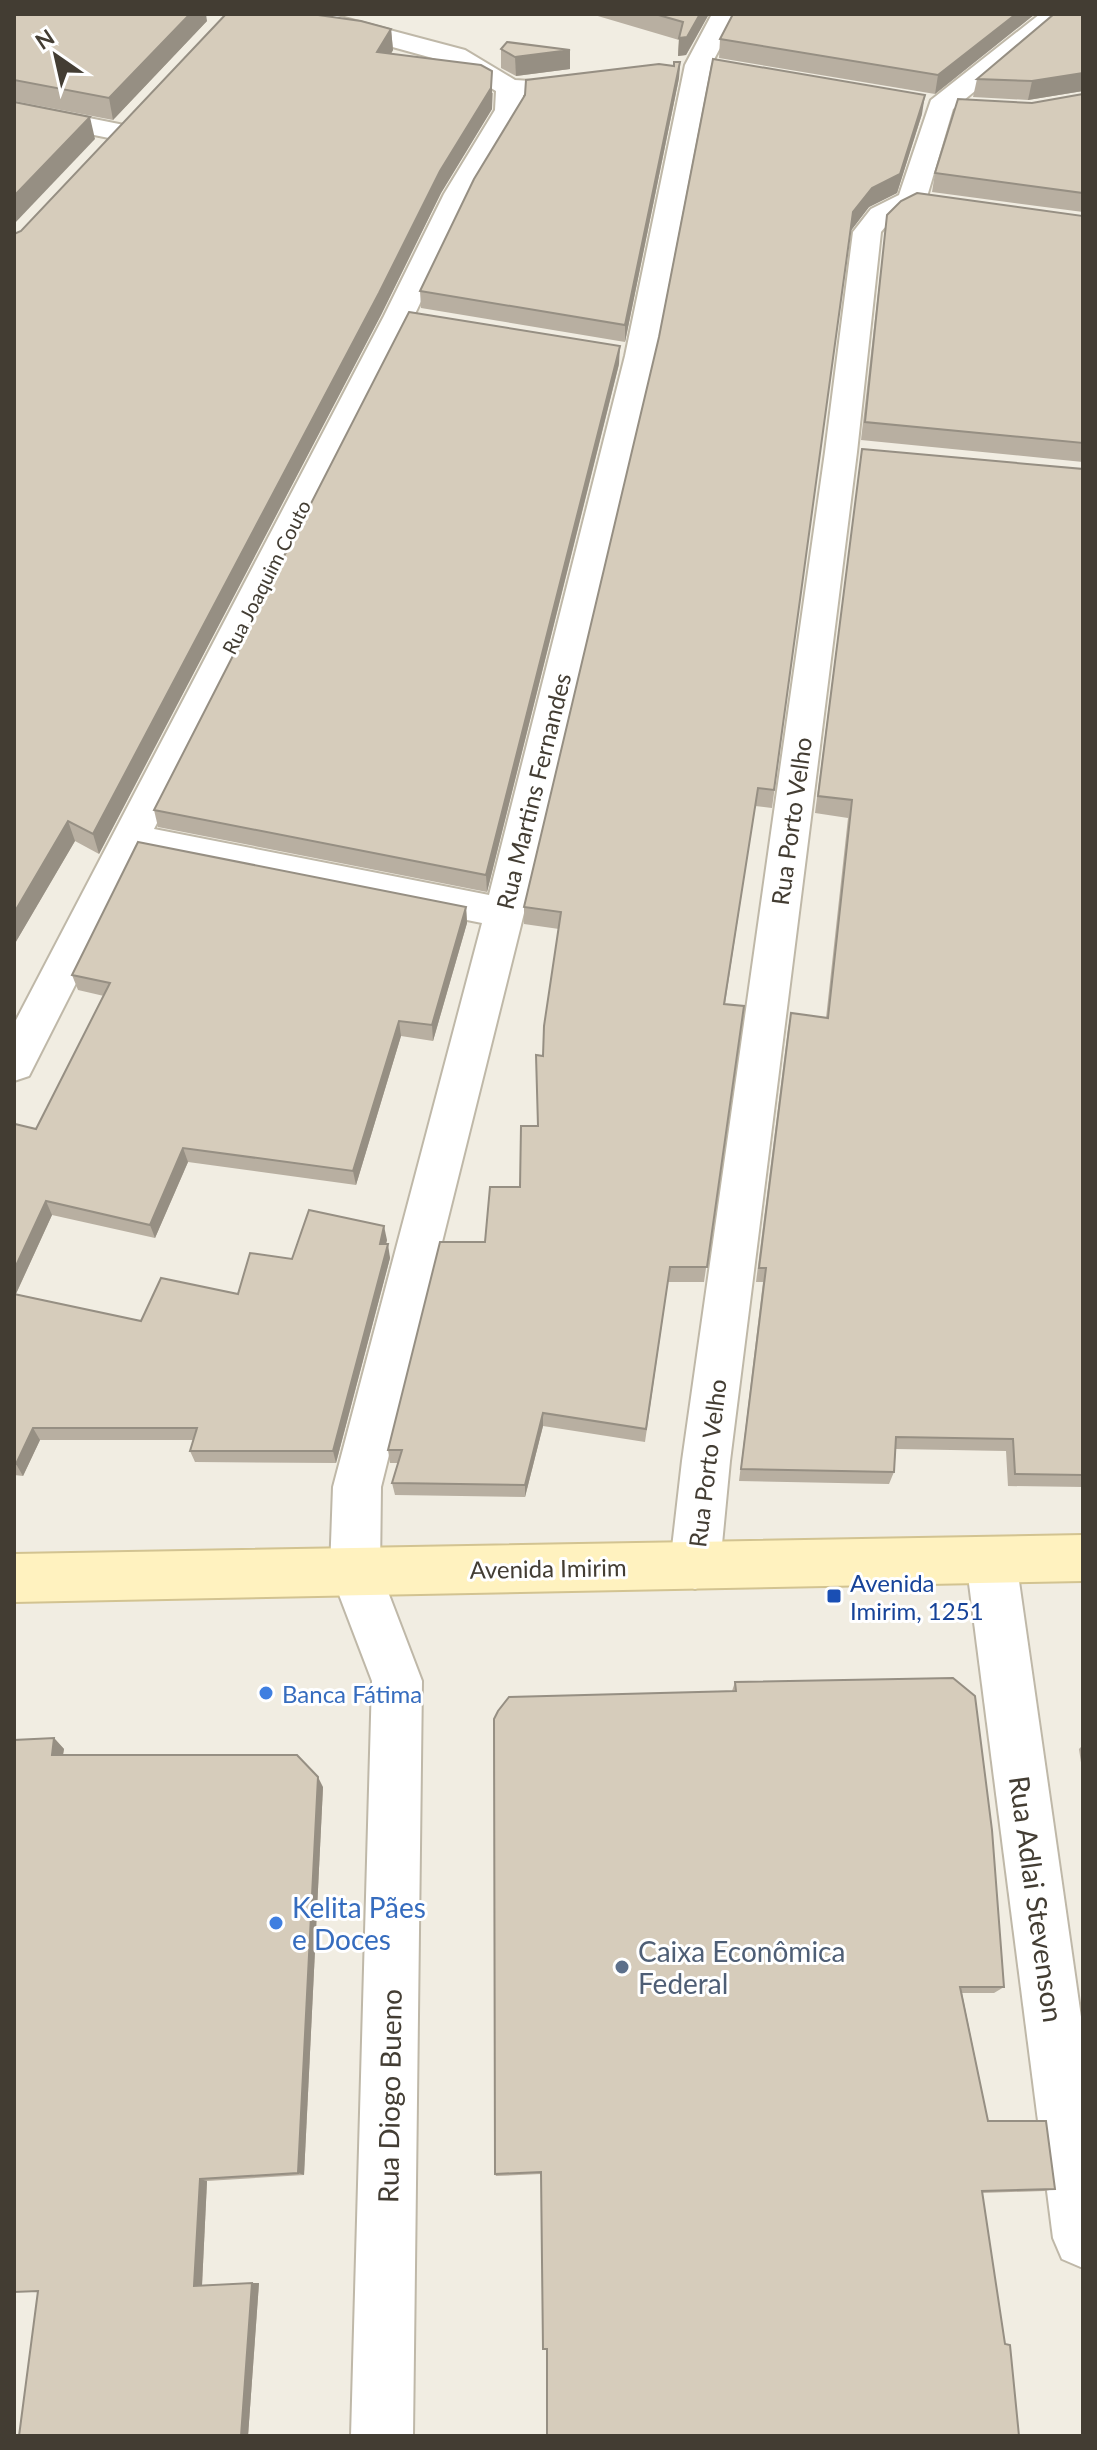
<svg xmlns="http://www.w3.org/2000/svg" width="1097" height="2450" font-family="Lato,sans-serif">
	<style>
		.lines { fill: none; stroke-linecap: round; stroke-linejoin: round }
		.minor-casing { stroke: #bfb8a8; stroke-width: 4 }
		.secondary-casing { stroke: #d2c391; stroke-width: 4 }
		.minor { fill: #fff; fill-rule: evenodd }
		.secondary { fill: #fff2bf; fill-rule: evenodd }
		.wall { fill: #b8afa1 }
		.shaded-wall { fill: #968f83 }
		.building { fill: #d6ccbb; stroke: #968f83; stroke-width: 2 }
		.transit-dot { fill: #1a4fb4; stroke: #fff; stroke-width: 3 }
		.shop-dot { fill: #3f7fe0; stroke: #fff; stroke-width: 3 }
		.service-dot { fill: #5c6f8a; stroke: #fff; stroke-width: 3 }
		.labels { text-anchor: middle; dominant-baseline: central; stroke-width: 6; stroke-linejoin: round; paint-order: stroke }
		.far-street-label { font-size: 20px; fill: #433d33; stroke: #fff }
		.street-label { font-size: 24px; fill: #433d33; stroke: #fff }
		.transit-label { font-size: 24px; fill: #164399; stroke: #fff; text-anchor: start }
		.shop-label { font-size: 24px; fill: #366cbe; stroke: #fff; text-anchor: start }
		.near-street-label { font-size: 28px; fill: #433d33; stroke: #fff }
		.near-shop-label { font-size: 28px; fill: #366cbe; stroke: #fff; text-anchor: start }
		.near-service-label { font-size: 28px; fill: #4e5e75; stroke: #fff; text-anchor: start }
	</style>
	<rect width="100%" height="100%" fill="#f1ede2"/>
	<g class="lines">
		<!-- minor casing -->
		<g class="minor-casing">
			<g id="minor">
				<path d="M 287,14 L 329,14 L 465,50 L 515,80 L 531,81 L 535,87 L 531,93 L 523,95 L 523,110 L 472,194 L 414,316 L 154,829 L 489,895 L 625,356 L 685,65 L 712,14 L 738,14 L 711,65 L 655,356 L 524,913 L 381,1487 L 380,1571 L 422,1681 L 413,2436 L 351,2436 L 372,1681 L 330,1571 L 333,1487 L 482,923 L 141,855 L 29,1076 L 14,1081 L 14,1024 L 384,316 L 444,194 L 495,110 L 496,91 L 447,62 L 291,19 Z"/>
				<path d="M 1040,14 L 1069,14 L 953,109 L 926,200 C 917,213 895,213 881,232 L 857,452 L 730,1461 L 720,1565 L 712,1582 L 695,1589 L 678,1582 L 670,1565 L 682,1461 L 825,452 L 853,232 L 871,209 L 899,195 L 931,100 Z"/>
				<path d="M 14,103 L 129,126 L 133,132 L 129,138 L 119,140 L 14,119 Z"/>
				<path d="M 991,1537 L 1008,1543 L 1016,1560 L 1083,2031 L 1083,2268 L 1062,2259 L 1053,2238 L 966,1560 L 974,1543 Z"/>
			</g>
		</g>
		<!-- secondary casing -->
		<g class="secondary-casing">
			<path id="secondary" d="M 1083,1535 L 1083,1581 L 14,1602 L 14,1554 Z"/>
		</g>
		<!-- minor -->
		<use href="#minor" class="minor"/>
		<!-- secondary -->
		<use href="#secondary" class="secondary"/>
	</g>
	<!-- wall -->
	<g class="wall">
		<path d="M 14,14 L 207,21 L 113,120 L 14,101 Z"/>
		<path d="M 591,14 L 709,14 L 686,55 L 678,56 L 679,40 Z"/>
		<path d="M 1035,14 L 935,94 L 719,58 L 720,39 Z"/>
		<path d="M 1083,14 L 1083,91 L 1028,100 L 973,97 L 977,79 Z"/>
		<path d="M 391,29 L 393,50 L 391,54 L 493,93 L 492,109 L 441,193 L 381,315 L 99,854 L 75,841 L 14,945 L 14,234 L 21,231 Z"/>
		<path d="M 501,49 L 570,50 L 570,69 L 516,76 L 501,68 Z"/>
		<path d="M 680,62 L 679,78 L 625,342 L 421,308 L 420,291 L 674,66 Z"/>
		<path d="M 1083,94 L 1083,212 L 932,192 L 935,173 L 1032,103 Z"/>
		<path d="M 922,114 L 897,193 L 869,207 L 850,231 L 772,808 L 755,806 L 725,1004 L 744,1006 L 704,1282 L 668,1282 L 645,1442 L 543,1426 L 525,1497 L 395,1495 L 392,1483 L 398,1463 L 390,1463 L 388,1450 L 485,1242 L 520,1187 L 537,1126 L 543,1056 L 559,929 L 524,924 L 524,907 L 659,337 Z"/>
		<path d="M 887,215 L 1083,216 L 1083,462 L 861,440 Z"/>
		<path d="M 619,364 L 487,892 L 158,827 L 154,810 Z"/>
		<path d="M 862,449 L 1083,469 L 1083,1487 L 1008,1486 L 1006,1451 L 896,1449 L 894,1472 L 889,1484 L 739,1481 L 763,1282 L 756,1282 L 788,1029 L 791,1013 L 826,1018 L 848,818 L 815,813 Z"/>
		<path d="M 466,907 L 467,923 L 433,1041 L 401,1036 L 356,1185 L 188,1162 L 155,1238 L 52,1215 L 16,1294 L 141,1321 L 238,1294 L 292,1259 L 387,1240 L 386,1244 L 390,1258 L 336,1463 L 195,1462 L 190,1451 L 194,1440 L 40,1440 L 23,1476 L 14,1475 L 14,1127 L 36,1129 L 104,996 L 78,990 L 72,975 Z"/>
		<path d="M 735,1682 L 1004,1987 L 994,1993 L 962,1993 L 988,2121 L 1055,2189 L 1044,2191 L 982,2193 L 547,2349 L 541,2174 L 496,2176 L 495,2174 L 732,1691 Z"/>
		<path d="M 54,1738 L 64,1749 L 63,1755 L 323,1787 L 304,2175 L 207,2181 L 202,2285 L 259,2283 L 248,2436 L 38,2291 Z"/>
		<path d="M 1083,1745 L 1083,1776 L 1079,1749 Z"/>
	</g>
	<!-- shaded-wall -->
	<g class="shaded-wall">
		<path d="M 190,14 L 206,14 L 207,21 L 113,120 L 109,98 Z"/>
		<path d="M 700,14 L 709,14 L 686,55 L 678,56 L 679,38 Z"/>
		<path d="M 1016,14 L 1035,14 L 935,94 L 938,75 Z"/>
		<path d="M 391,29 L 393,50 L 379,74 L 377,52 Z"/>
		<path d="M 570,50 L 570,69 L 516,76 L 515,57 Z"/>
		<path d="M 680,62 L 679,78 L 625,342 L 625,325 Z"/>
		<path d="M 492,71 L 492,109 L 441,193 L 381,315 L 99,854 L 93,834 Z"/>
		<path d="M 1083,73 L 1083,91 L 1028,100 L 1032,81 Z"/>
		<path d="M 925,95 L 922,114 L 897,193 L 869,207 L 850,232 L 853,212 Z"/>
		<path d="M 90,117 L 95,139 L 14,224 L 14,196 Z"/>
		<path d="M 620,346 L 619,364 L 487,892 L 486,875 Z"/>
		<path d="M 68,821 L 75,841 L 14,945 L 14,913 Z"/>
		<path d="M 466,907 L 467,923 L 433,1041 L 432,1025 Z"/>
		<path d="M 399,1021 L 401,1036 L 356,1185 L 353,1171 Z"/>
		<path d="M 183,1148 L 188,1162 L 155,1238 L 150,1225 Z"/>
		<path d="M 46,1201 L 52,1215 L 14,1298 L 14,1270 Z"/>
		<path d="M 384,1226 L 387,1240 L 382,1258 L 380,1244 Z"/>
		<path d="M 388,1244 L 390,1258 L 336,1463 L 333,1451 Z"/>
		<path d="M 543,1413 L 543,1426 L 525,1497 L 525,1485 Z"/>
		<path d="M 33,1428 L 40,1440 L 23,1476 L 16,1464 Z"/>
		<path d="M 54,1738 L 64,1749 L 61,1765 L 52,1755 Z"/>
		<path d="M 318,1777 L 323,1787 L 304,2175 L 298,2173 Z"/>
		<path d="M 200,2179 L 207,2181 L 202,2285 L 194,2286 Z"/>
		<path d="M 252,2283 L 259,2283 L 248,2436 L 241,2436 Z"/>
	</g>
	<!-- building -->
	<g class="building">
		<path d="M 14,14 L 190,14 L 109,98 L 14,80 Z"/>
		<path d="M 226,14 L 311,14 L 361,21 L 391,29 L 377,52 L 481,65 L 492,71 L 491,88 L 440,171 L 379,293 L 93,834 L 68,821 L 14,913 L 14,234 L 21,231 Z"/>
		<path d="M 655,14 L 700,14 L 687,37 L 679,38 L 683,22 Z"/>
		<path d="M 733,14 L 1016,14 L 938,75 L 720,39 Z"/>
		<path d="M 1054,14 L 1083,14 L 1083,73 L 1032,81 L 977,79 Z"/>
		<path d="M 507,42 L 570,50 L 515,57 L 501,49 Z"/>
		<path d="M 713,59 L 925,95 L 900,174 L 872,188 L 853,212 L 774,790 L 758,788 L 724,1004 L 744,1006 L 707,1267 L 670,1267 L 646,1429 L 543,1413 L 525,1485 L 392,1483 L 402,1450 L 388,1450 L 440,1242 L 485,1242 L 490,1187 L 520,1187 L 521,1126 L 538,1126 L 536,1055 L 543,1056 L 544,1026 L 561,912 L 524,907 L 659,337 Z"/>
		<path d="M 674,62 L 680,62 L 625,325 L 420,291 L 474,179 L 525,95 L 526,80 L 659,64 L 674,66 Z"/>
		<path d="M 1083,94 L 1083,193 L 935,173 L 958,99 L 1032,103 Z"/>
		<path d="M 14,102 L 90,117 L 14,196 Z"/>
		<path d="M 917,193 L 1083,216 L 1083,443 L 865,422 L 887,215 L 901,201 Z"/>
		<path d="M 409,312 L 620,346 L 486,875 L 154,810 Z"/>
		<path d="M 862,449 L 1083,469 L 1083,1475 L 1015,1474 L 1013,1439 L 896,1437 L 894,1472 L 741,1469 L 766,1268 L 759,1268 L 791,1013 L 828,1018 L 852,800 L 818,796 Z"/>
		<path d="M 138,842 L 466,907 L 432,1025 L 399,1021 L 353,1171 L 183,1148 L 150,1225 L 46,1201 L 14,1270 L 14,1127 L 15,1124 L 36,1129 L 110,983 L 72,975 Z"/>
		<path d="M 309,1210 L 384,1226 L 380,1244 L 388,1244 L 333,1451 L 190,1451 L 197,1428 L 33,1428 L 16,1464 L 14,1464 L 14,1294 L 141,1321 L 161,1278 L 238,1294 L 250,1253 L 292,1259 Z"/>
		<path d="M 953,1678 L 975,1696 L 992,1830 L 1004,1987 L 960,1987 L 988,2121 L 1046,2121 L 1055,2189 L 982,2191 L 1005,2344 L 1010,2345 L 1019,2436 L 547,2436 L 547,2349 L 543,2349 L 541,2172 L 495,2174 L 494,1719 L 498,1711 L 509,1697 L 736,1691 L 735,1682 Z"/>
		<path d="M 54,1738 L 52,1755 L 297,1755 L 318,1777 L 298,2173 L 200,2179 L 194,2286 L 252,2283 L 241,2436 L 19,2436 L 38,2291 L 14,2292 L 14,1740 Z"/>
	</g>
	<!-- markers -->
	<rect class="transit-dot" x="826" y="1588" width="16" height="16" rx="4"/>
	<g class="shop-dot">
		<circle cx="266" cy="1693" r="8"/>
		<circle cx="276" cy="1923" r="8"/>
	</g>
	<circle class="service-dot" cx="622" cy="1967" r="8"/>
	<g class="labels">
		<!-- far-street labels -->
		<g class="far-street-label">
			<text transform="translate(266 577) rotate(-63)">Rua Joaquim Couto</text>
		</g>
		<!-- street labels -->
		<g class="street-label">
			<text transform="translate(533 791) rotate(-76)">Rua Martins Fernandes</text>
			<text transform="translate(791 821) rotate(-82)">Rua Porto Velho</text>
			<text transform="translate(707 1463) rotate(-83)">Rua Porto Velho</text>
			<text transform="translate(548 1568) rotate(-1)">Avenida Imirim</text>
		</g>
		<!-- transit labels -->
		<g class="transit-label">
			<text x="850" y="1582">Avenida<tspan x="850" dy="28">Imirim, 1251</tspan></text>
		</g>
		<!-- shop labels -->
		<g class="shop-label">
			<text x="282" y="1693">Banca Fátima</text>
		</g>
		<!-- near-street labels -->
		<g class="near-street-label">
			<text transform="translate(1037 1899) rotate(82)">Rua Adlai Stevenson</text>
			<text transform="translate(389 2096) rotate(-89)">Rua Diogo Bueno</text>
		</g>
		<!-- near-shop labels -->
		<g class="near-shop-label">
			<text x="292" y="1907">Kelita Pães<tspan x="292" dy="32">e Doces</tspan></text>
		</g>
		<!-- near-service labels -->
		<g class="near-service-label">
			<text x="638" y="1951">Caixa Econômica<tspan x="638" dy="32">Federal</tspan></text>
		</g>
	</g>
	<!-- border -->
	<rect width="1097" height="2450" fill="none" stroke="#433d33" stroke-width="32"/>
	<!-- north arrow -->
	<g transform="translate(56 56) rotate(326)" stroke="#ffffff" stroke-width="6" paint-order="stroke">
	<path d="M0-6L14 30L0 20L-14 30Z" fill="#433d33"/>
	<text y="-12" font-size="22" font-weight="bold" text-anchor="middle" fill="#433d33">N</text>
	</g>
</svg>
